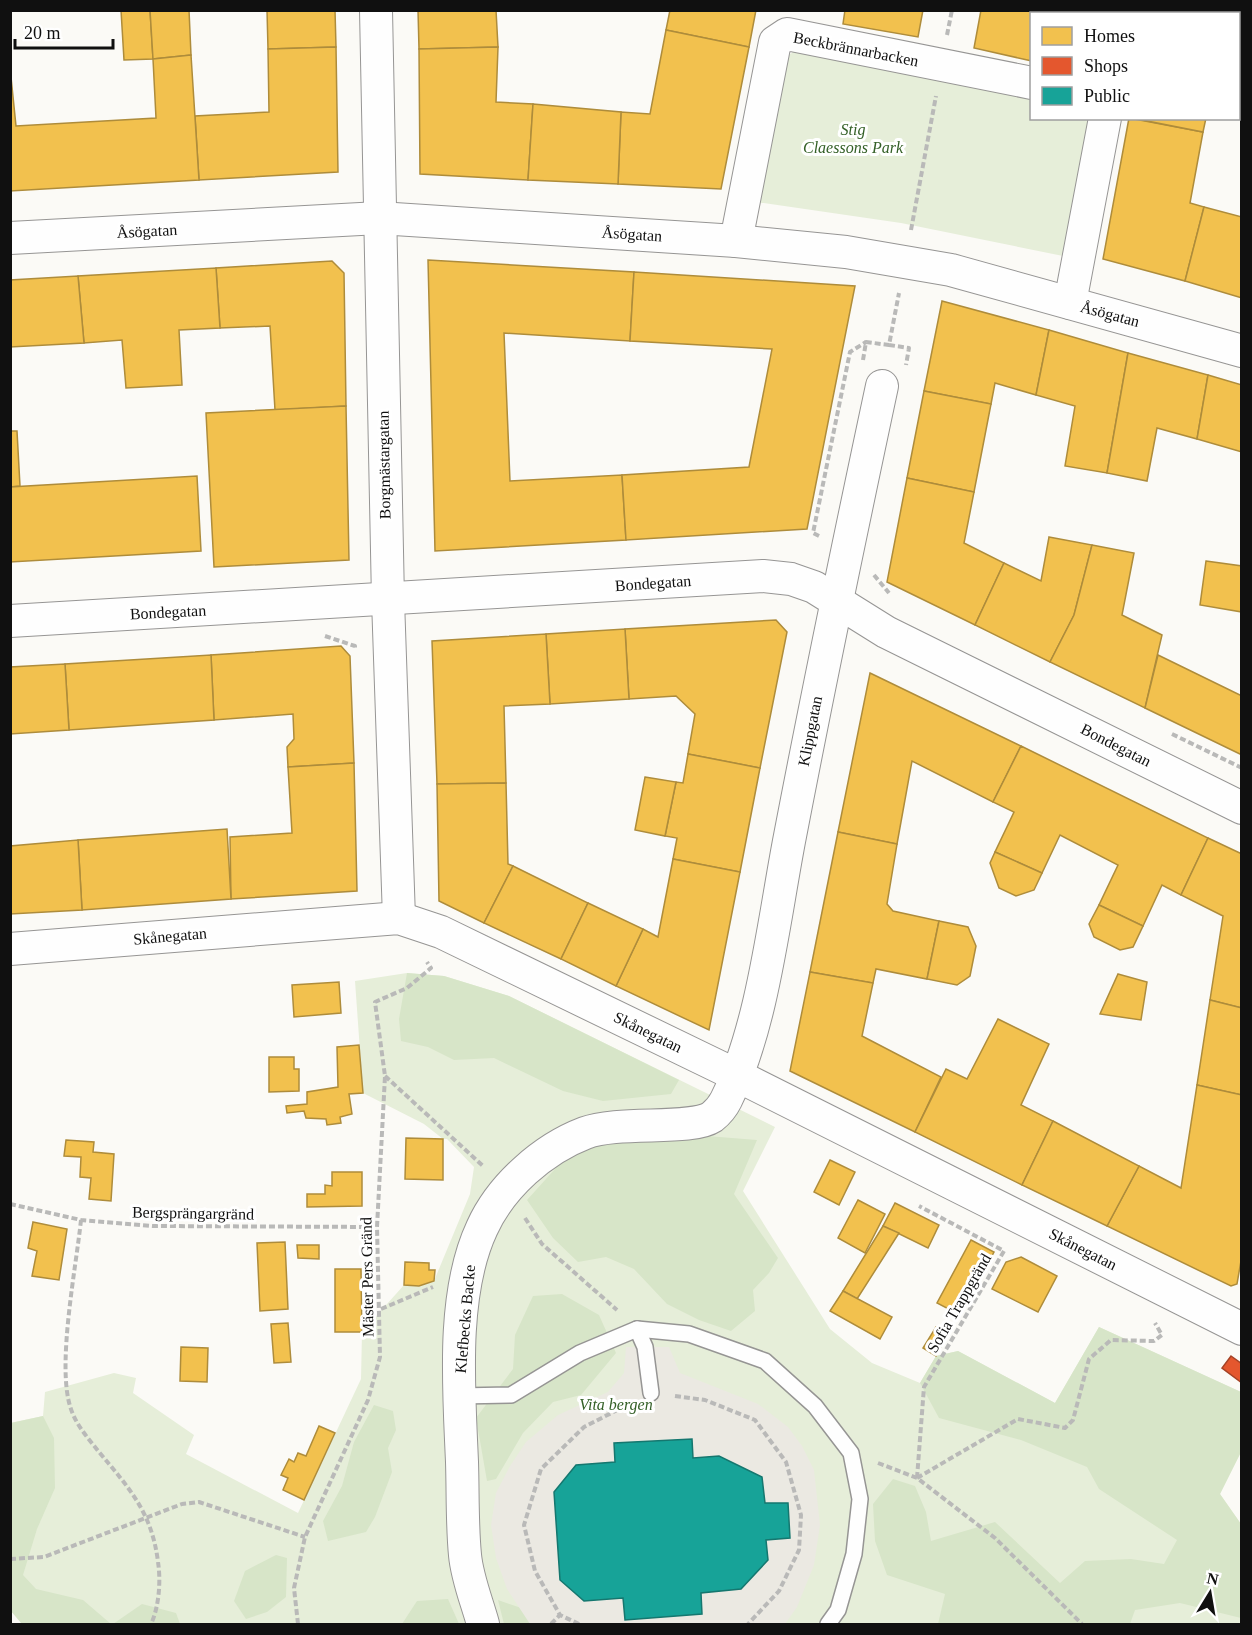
<svg xmlns="http://www.w3.org/2000/svg" width="1252" height="1635" font-family="'Times New Roman',serif">
	<style>
		.green { fill: #e6eed9 }
		.forest { fill: #d7e5c8 }
		.plaza { fill: #ebe9e2; fill-rule: evenodd }
		.homes { fill: #f2c14e; stroke: #ae8c3b; stroke-width: 1.5 }
		.shops { fill: #e4572e; stroke: #a44225; stroke-width: 1.5 }
		.public { fill: #17a398; stroke: #15776f; stroke-width: 1.5 }
		.lines { fill: none; stroke-linecap: round; stroke-linejoin: round }
		.service-casing { stroke: #969594; stroke-width: 18 }
		.minor-casing { stroke: #969594; stroke-width: 34 }
		.path { stroke: #b9b9b8; stroke-width: 4; stroke-dasharray: 6 3; stroke-linecap: butt }
		.service { stroke: #fefefe; stroke-width: 15 }
		.minor { stroke: #fefefe; stroke-width: 32 }
		.labels { text-anchor: middle; dominant-baseline: central; stroke-width: 6; stroke-linejoin: round; paint-order: stroke }
		.street-label { font-size: 16px; fill: #101010; stroke: #fff }
		.park-label { font-size: 16px; font-style: italic; fill: #346027; stroke: #fff }
	</style>
	<rect width="100%" height="100%" fill="#fbfaf6"/>
	<!-- green -->
	<g class="green">
		<path d="M 797,49 L 1031,95 L 1032,118 L 1094,118 L 1068,257 L 901,223 L 756,202 L 781,61 Z"/>
		<path d="M 407,973 L 444,976 L 509,996 L 775,1127 L 743,1191 L 830,1329 L 872,1363 L 920,1383 L 936,1356 L 958,1351 L 1055,1403 L 1099,1327 L 1241,1392 L 1241,1452 L 1220,1494 L 1241,1524 L 1241,1624 L 22,1624 L 11,1611 L 10,1423 L 43,1416 L 45,1392 L 114,1373 L 136,1378 L 133,1393 L 194,1435 L 186,1454 L 298,1513 L 361,1379 L 362,1332 L 404,1285 L 419,1286 L 434,1281 L 470,1194 L 474,1167 L 447,1139 L 443,1139 L 424,1124 L 363,1093 L 355,981 Z"/>
	</g>
	<!-- forest -->
	<g class="forest">
		<path d="M 407,973 L 444,976 L 509,996 L 679,1080 L 671,1094 L 603,1101 L 563,1091 L 494,1058 L 454,1060 L 428,1047 L 401,1041 L 399,1019 Z"/>
		<path d="M 707,1136 L 757,1140 L 734,1194 L 778,1258 L 769,1273 L 753,1290 L 755,1311 L 731,1331 L 699,1320 L 667,1304 L 634,1269 L 606,1257 L 578,1262 L 553,1238 L 527,1200 L 564,1159 L 595,1143 Z"/>
		<path d="M 562,1294 L 599,1315 L 616,1353 L 581,1395 L 553,1402 L 523,1433 L 496,1479 L 487,1481 L 476,1418 L 513,1369 L 515,1335 L 533,1296 Z"/>
		<path d="M 1099,1327 L 1241,1392 L 1241,1452 L 1220,1494 L 1241,1524 L 1241,1618 L 1180,1603 L 1135,1610 L 1130,1624 L 938,1624 L 945,1594 L 887,1575 L 875,1541 L 873,1504 L 893,1479 L 915,1486 L 926,1512 L 931,1541 L 995,1522 L 1060,1583 L 1085,1561 L 1131,1559 L 1164,1564 L 1177,1540 L 1099,1489 L 1087,1467 L 1021,1440 L 939,1418 L 920,1383 L 936,1356 L 958,1351 L 1055,1403 Z"/>
		<path d="M 374,1405 L 393,1411 L 396,1430 L 388,1448 L 392,1472 L 375,1517 L 366,1532 L 328,1541 L 323,1521 L 342,1486 L 354,1442 Z"/>
		<path d="M 43,1416 L 54,1438 L 55,1488 L 37,1529 L 23,1575 L 36,1589 L 83,1600 L 111,1624 L 22,1624 L 11,1611 L 11,1423 Z"/>
		<path d="M 276,1555 L 287,1558 L 286,1597 L 267,1612 L 246,1619 L 234,1601 L 245,1571 Z"/>
		<path d="M 448,1599 L 459,1624 L 402,1624 L 417,1601 Z"/>
		<path d="M 498,1600 L 530,1611 L 547,1624 L 504,1624 Z"/>
		<path d="M 142,1604 L 176,1613 L 180,1624 L 113,1624 Z"/>
	</g>
	<!-- plaza -->
	<path class="plaza" d="M 626,1347 L 669,1347 L 680,1373 L 758,1404 L 788,1427 L 802,1446 L 814,1470 L 820,1525 L 814,1565 L 797,1607 L 785,1624 L 530,1624 L 507,1589 L 496,1558 L 491,1525 L 496,1493 L 510,1466 L 526,1442 L 558,1415 L 608,1392 L 624,1373 ZM 692,1439 L 693,1458 L 719,1456 L 762,1477 L 765,1503 L 788,1503 L 766,1540 L 767,1560 L 741,1589 L 701,1593 L 702,1614 L 625,1620 L 623,1598 L 584,1601 L 560,1580 L 554,1492 L 576,1465 L 615,1462 L 614,1443 Z"/>
	<!-- homes -->
	<g class="homes">
		<path d="M 121,10 L 150,10 L 153,59 L 124,60 Z"/>
		<path d="M 150,10 L 189,10 L 191,55 L 153,59 Z"/>
		<path d="M 267,10 L 335,10 L 336,47 L 268,49 Z"/>
		<path d="M 418,10 L 496,10 L 498,47 L 419,49 Z"/>
		<path d="M 670,10 L 756,10 L 749,47 L 666,30 Z"/>
		<path d="M 845,10 L 923,10 L 918,37 L 843,24 Z"/>
		<path d="M 981,10 L 1058,10 L 1058,14 L 1032,14 L 1032,61 L 974,48 Z"/>
		<path d="M 1148,10 L 1227,10 L 1226,14 L 1148,14 Z"/>
		<path d="M 666,30 L 749,47 L 721,189 L 618,184 L 621,112 L 650,114 Z"/>
		<path d="M 336,47 L 338,172 L 199,180 L 195,116 L 269,112 L 268,49 Z"/>
		<path d="M 498,47 L 496,102 L 533,104 L 528,180 L 420,174 L 419,49 Z"/>
		<path d="M 191,55 L 199,180 L 10,191 L 10,67 L 16,126 L 156,118 L 153,59 Z"/>
		<path d="M 533,104 L 621,112 L 618,184 L 528,180 Z"/>
		<path d="M 1129,118 L 1203,132 L 1190,203 L 1204,207 L 1185,281 L 1103,259 Z"/>
		<path d="M 1132,118 L 1206,118 L 1203,132 Z"/>
		<path d="M 1204,207 L 1242,217 L 1242,298 L 1185,281 Z"/>
		<path d="M 428,260 L 634,272 L 630,341 L 504,333 L 510,481 L 622,475 L 626,540 L 435,551 Z"/>
		<path d="M 332,261 L 344,273 L 346,406 L 275,410 L 270,326 L 220,328 L 216,268 Z"/>
		<path d="M 216,268 L 220,328 L 179,330 L 182,385 L 126,388 L 122,340 L 84,343 L 78,276 Z"/>
		<path d="M 634,272 L 855,286 L 807,529 L 626,540 L 622,475 L 749,467 L 772,349 L 630,341 Z"/>
		<path d="M 78,276 L 84,343 L 10,347 L 10,280 Z"/>
		<path d="M 942,301 L 1049,330 L 1036,395 L 995,383 L 991,404 L 924,391 Z"/>
		<path d="M 1049,330 L 1128,353 L 1107,473 L 1065,466 L 1075,406 L 1036,395 Z"/>
		<path d="M 1128,353 L 1208,375 L 1197,439 L 1157,428 L 1147,481 L 1107,473 Z"/>
		<path d="M 1208,375 L 1242,385 L 1242,452 L 1197,439 Z"/>
		<path d="M 924,391 L 991,404 L 974,492 L 907,478 Z"/>
		<path d="M 346,406 L 349,560 L 214,567 L 206,413 Z"/>
		<path d="M 10,431 L 17,431 L 20,486 L 10,487 Z"/>
		<path d="M 197,476 L 201,551 L 10,562 L 10,487 Z"/>
		<path d="M 907,478 L 974,492 L 964,543 L 1004,563 L 975,625 L 887,582 Z"/>
		<path d="M 1049,537 L 1092,545 L 1074,615 L 1050,662 L 975,625 L 1004,563 L 1041,581 Z"/>
		<path d="M 1092,545 L 1134,553 L 1122,615 L 1162,635 L 1145,708 L 1050,662 L 1074,615 Z"/>
		<path d="M 1206,561 L 1242,566 L 1242,612 L 1200,605 Z"/>
		<path d="M 776,620 L 787,632 L 760,768 L 688,754 L 695,714 L 676,696 L 629,699 L 625,629 Z"/>
		<path d="M 625,629 L 629,699 L 550,704 L 546,634 Z"/>
		<path d="M 546,634 L 550,704 L 504,706 L 506,783 L 437,784 L 432,641 Z"/>
		<path d="M 341,646 L 350,656 L 354,763 L 288,767 L 287,747 L 294,739 L 293,714 L 214,720 L 211,655 Z"/>
		<path d="M 211,655 L 214,720 L 69,730 L 65,664 Z"/>
		<path d="M 1158,655 L 1242,696 L 1242,755 L 1145,708 Z"/>
		<path d="M 65,664 L 69,730 L 10,734 L 10,667 Z"/>
		<path d="M 870,673 L 1021,746 L 993,802 L 912,761 L 897,844 L 838,832 Z"/>
		<path d="M 1021,746 L 1208,838 L 1181,895 L 1162,885 L 1143,926 L 1099,905 L 1118,865 L 1060,835 L 1042,873 L 995,852 L 1014,812 L 993,802 Z"/>
		<path d="M 688,754 L 760,768 L 740,872 L 673,859 L 677,838 L 665,836 L 676,782 L 683,783 Z"/>
		<path d="M 354,763 L 357,891 L 231,899 L 230,837 L 292,833 L 288,767 Z"/>
		<path d="M 645,777 L 676,782 L 665,836 L 635,830 Z"/>
		<path d="M 506,783 L 508,864 L 513,866 L 484,923 L 439,901 L 437,784 Z"/>
		<path d="M 227,829 L 231,899 L 82,910 L 78,840 Z"/>
		<path d="M 838,832 L 897,844 L 887,904 L 893,911 L 939,921 L 927,979 L 876,969 L 873,983 L 810,972 Z"/>
		<path d="M 1208,838 L 1242,854 L 1242,1008 L 1210,1000 L 1223,916 L 1181,895 Z"/>
		<path d="M 78,840 L 82,910 L 10,914 L 10,846 Z"/>
		<path d="M 995,852 L 1042,873 L 1034,890 L 1016,896 L 999,888 L 990,863 Z"/>
		<path d="M 673,859 L 740,872 L 709,1030 L 616,986 L 643,929 L 658,937 Z"/>
		<path d="M 513,866 L 588,903 L 561,959 L 484,923 Z"/>
		<path d="M 588,903 L 643,929 L 616,986 L 561,959 Z"/>
		<path d="M 1099,905 L 1143,926 L 1133,947 L 1120,950 L 1094,937 L 1089,924 Z"/>
		<path d="M 939,921 L 968,927 L 976,946 L 970,976 L 957,985 L 927,979 Z"/>
		<path d="M 810,972 L 873,983 L 862,1036 L 941,1077 L 915,1132 L 790,1071 Z"/>
		<path d="M 1118,974 L 1147,982 L 1141,1020 L 1100,1014 Z"/>
		<path d="M 339,982 L 341,1013 L 294,1017 L 292,985 Z"/>
		<path d="M 1210,1000 L 1242,1008 L 1242,1095 L 1197,1085 Z"/>
		<path d="M 998,1019 L 1049,1044 L 1021,1105 L 1053,1121 L 1022,1185 L 915,1132 L 946,1069 L 967,1079 Z"/>
		<path d="M 359,1045 L 363,1093 L 349,1094 L 352,1114 L 340,1117 L 341,1123 L 327,1125 L 326,1119 L 306,1118 L 304,1111 L 287,1113 L 286,1106 L 307,1104 L 307,1092 L 338,1087 L 337,1047 Z"/>
		<path d="M 269,1057 L 294,1057 L 294,1069 L 299,1069 L 299,1091 L 269,1092 Z"/>
		<path d="M 1197,1085 L 1242,1095 L 1242,1255 L 1237,1284 L 1231,1286 L 1107,1226 L 1139,1166 L 1181,1188 Z"/>
		<path d="M 1053,1121 L 1139,1166 L 1107,1226 L 1022,1185 Z"/>
		<path d="M 406,1138 L 443,1139 L 443,1180 L 405,1179 Z"/>
		<path d="M 66,1140 L 94,1142 L 93,1152 L 114,1154 L 111,1201 L 89,1199 L 91,1178 L 80,1177 L 81,1157 L 64,1156 Z"/>
		<path d="M 830,1160 L 855,1172 L 839,1205 L 814,1192 Z"/>
		<path d="M 332,1172 L 362,1172 L 362,1206 L 307,1207 L 307,1194 L 325,1194 L 325,1185 L 332,1186 Z"/>
		<path d="M 858,1200 L 885,1214 L 865,1253 L 838,1238 Z"/>
		<path d="M 895,1203 L 939,1225 L 928,1248 L 883,1226 Z"/>
		<path d="M 33,1222 L 67,1229 L 59,1280 L 32,1276 L 37,1251 L 28,1248 Z"/>
		<path d="M 883,1226 L 899,1233 L 857,1299 L 843,1291 Z"/>
		<path d="M 971,1240 L 994,1252 L 960,1315 L 937,1303 Z"/>
		<path d="M 285,1242 L 288,1309 L 260,1311 L 257,1243 Z"/>
		<path d="M 297,1245 L 319,1245 L 319,1259 L 298,1258 Z"/>
		<path d="M 1021,1257 L 1057,1276 L 1038,1312 L 992,1289 L 1006,1262 Z"/>
		<path d="M 405,1262 L 429,1263 L 429,1270 L 435,1270 L 434,1281 L 419,1286 L 404,1285 Z"/>
		<path d="M 335,1269 L 361,1269 L 362,1332 L 335,1332 Z"/>
		<path d="M 843,1291 L 892,1317 L 880,1339 L 830,1311 Z"/>
		<path d="M 288,1323 L 291,1362 L 274,1363 L 271,1324 Z"/>
		<path d="M 936,1327 L 948,1334 L 936,1356 L 923,1348 Z"/>
		<path d="M 181,1347 L 208,1348 L 207,1382 L 180,1381 Z"/>
		<path d="M 319,1426 L 335,1433 L 304,1500 L 283,1490 L 288,1478 L 281,1475 L 289,1459 L 294,1462 L 298,1453 L 306,1456 Z"/>
	</g>
	<!-- shops -->
	<path class="shops" d="M 1231,1356 L 1242,1364 L 1242,1383 L 1222,1368 Z"/>
	<!-- public -->
	<path class="public" d="M 692,1439 L 693,1458 L 719,1456 L 762,1477 L 765,1503 L 788,1503 L 790,1538 L 766,1540 L 768,1560 L 741,1589 L 701,1593 L 702,1614 L 625,1620 L 623,1598 L 584,1601 L 560,1580 L 554,1492 L 576,1465 L 615,1462 L 614,1443 Z"/>
	<g class="lines">
		<!-- service casing -->
		<g class="service-casing">
			<g id="service">
				<path d="M 637,1329 L 645,1347 L 651,1393"/>
				<path d="M 459,1396 L 511,1395 L 580,1353 L 637,1329 L 689,1334 L 765,1361 L 815,1406 L 851,1453 L 860,1499 L 854,1554 L 838,1610 L 828,1624"/>
			</g>
		</g>
		<!-- minor casing -->
		<g class="minor-casing">
			<g id="minor">
				<path d="M 376,10 L 388,600 L 399,918"/>
				<path d="M 10,238 L 379,218 L 736,241 L 846,252 L 951,270 L 1242,351"/>
				<path d="M 736,241 L 775,42 L 787,34 L 1032,83"/>
				<path d="M 1070,303 L 1105,118"/>
				<path d="M 10,621 L 763,576 L 791,579 L 814,587 L 886,632 L 1242,808"/>
				<path d="M 10,949 L 399,918 L 441,932 L 736,1075 L 1242,1329"/>
				<path d="M 483,1624 C 477,1602 467,1578 465,1555 C 462,1524 463,1493 462,1462 C 459,1390 451,1294 482,1228 C 501,1186 543,1149 585,1133 C 618,1120 691,1131 712,1117 C 717,1113 723,1106 726,1100 C 763,1026 774,918 790,836 C 819,685 850,536 882,386"/>
			</g>
		</g>
		<!-- path -->
		<g class="path">
			<path d="M 947,35 L 952,10"/>
			<path d="M 911,230 L 936,96"/>
			<path d="M 889,345 L 909,348 L 906,365"/>
			<path d="M 863,360 L 866,342 L 889,345 L 899,293"/>
			<path d="M 819,536 L 813,533 L 850,352 L 866,342"/>
			<path d="M 874,575 L 889,593"/>
			<path d="M 325,636 L 355,646 L 355,649"/>
			<path d="M 1172,734 L 1242,768"/>
			<path d="M 385,1076 L 483,1166"/>
			<path d="M 10,1204 L 81,1220 L 153,1226 L 377,1227"/>
			<path d="M 525,1218 L 542,1244 L 617,1310"/>
			<path d="M 81,1220 C 76,1268 57,1363 70,1406 C 75,1424 88,1438 99,1452 C 130,1489 152,1513 158,1562 C 161,1581 159,1607 151,1624"/>
			<path d="M 381,1309 L 433,1287"/>
			<path d="M 675,1396 L 705,1400 L 755,1420 L 786,1462 L 801,1515 L 799,1550 L 779,1591 L 748,1624"/>
			<path d="M 878,1463 L 917,1478 L 995,1538 L 1082,1624"/>
			<path d="M 917,1478 L 924,1387 L 1004,1251 L 919,1206"/>
			<path d="M 917,1478 L 1018,1419 L 1065,1428 L 1073,1420 L 1089,1359 L 1111,1340 L 1154,1341 L 1162,1335 L 1155,1323"/>
			<path d="M 10,1559 L 44,1557 L 182,1504 L 199,1502 L 305,1537"/>
			<path d="M 298,1624 L 294,1588 L 305,1537 L 368,1400 L 380,1357 L 377,1227 L 385,1076 L 375,1002 L 407,988 L 431,968 L 427,962"/>
			<path d="M 551,1624 L 560,1615"/>
			<path d="M 579,1624 L 560,1615 L 535,1571 L 524,1525 L 541,1469 L 584,1427 L 631,1403"/>
		</g>
		<!-- service -->
		<use href="#service" class="service"/>
		<!-- minor -->
		<use href="#minor" class="minor"/>
	</g>
	<g class="labels">
		<!-- street labels -->
		<g class="street-label">
			<text transform="translate(856 49) rotate(11)">Beckbrännarbacken</text>
			<text transform="translate(147 231) rotate(-3)">Åsögatan</text>
			<text transform="translate(632 234) rotate(4)">Åsögatan</text>
			<text transform="translate(1110 314) rotate(15)">Åsögatan</text>
			<text transform="translate(384 465) rotate(-91)">Borgmästargatan</text>
			<text transform="translate(653 583) rotate(-4)">Bondegatan</text>
			<text transform="translate(168 612) rotate(-3)">Bondegatan</text>
			<text transform="translate(810 731) rotate(-79)">Klippgatan</text>
			<text transform="translate(1116 745) rotate(27)">Bondegatan</text>
			<text transform="translate(170 936) rotate(-5)">Skånegatan</text>
			<text transform="translate(648 1032) rotate(26)">Skånegatan</text>
			<text transform="translate(193 1213) rotate(1)">Bergsprängargränd</text>
			<text transform="translate(1083 1249) rotate(27)">Skånegatan</text>
			<text transform="translate(367 1277) rotate(-91)">Mäster Pers Gränd</text>
			<text transform="translate(959 1303) rotate(-60)">Sofia Trappgränd</text>
			<text transform="translate(465 1319) rotate(-85)">Klefbecks Backe</text>
		</g>
		<!-- park labels -->
		<g class="park-label">
			<text x="853" y="129">Stig<tspan x="853" dy="18">Claessons Park</tspan></text>
			<text x="616" y="1404">Vita bergen</text>
		</g>
	</g>
	<!-- border -->
	<rect width="1252" height="1635" fill="none" stroke="#101010" stroke-width="24"/>
	<!-- legend -->
	<rect x="1030" y="12" width="210" height="108" fill="#ffffff" stroke="#9f9f9f" stroke-width="1.5"/>
	<rect x="1042" y="27" width="30" height="18" fill="#f2c14e" stroke="#9f9f9f" stroke-width="1.5"/>
	<text x="1084" y="42" font-size="18" fill="#101010">Homes</text>
	<rect x="1042" y="57" width="30" height="18" fill="#e4572e" stroke="#9f9f9f" stroke-width="1.5"/>
	<text x="1084" y="72" font-size="18" fill="#101010">Shops</text>
	<rect x="1042" y="87" width="30" height="18" fill="#17a398" stroke="#9f9f9f" stroke-width="1.5"/>
	<text x="1084" y="102" font-size="18" fill="#101010">Public</text>
	<!-- north arrow -->
	<g transform="translate(1210 1593) rotate(11)" stroke="#ffffff" stroke-width="4.5" paint-order="stroke">
	<path d="M0-4.5L10 22L0 15L-10 22Z" fill="#101010"/>
	<text y="-9" font-size="16" font-weight="bold" text-anchor="middle" fill="#101010">N</text>
	</g>
	<!-- scale -->
	<path d="M15 39v9h98v-9" fill="none" stroke="#101010" stroke-width="3"/>
	<text x="24" y="39" font-size="18" fill="#101010" stroke="#ffffff" stroke-width="4.5" paint-order="stroke">20 m</text>
</svg>
